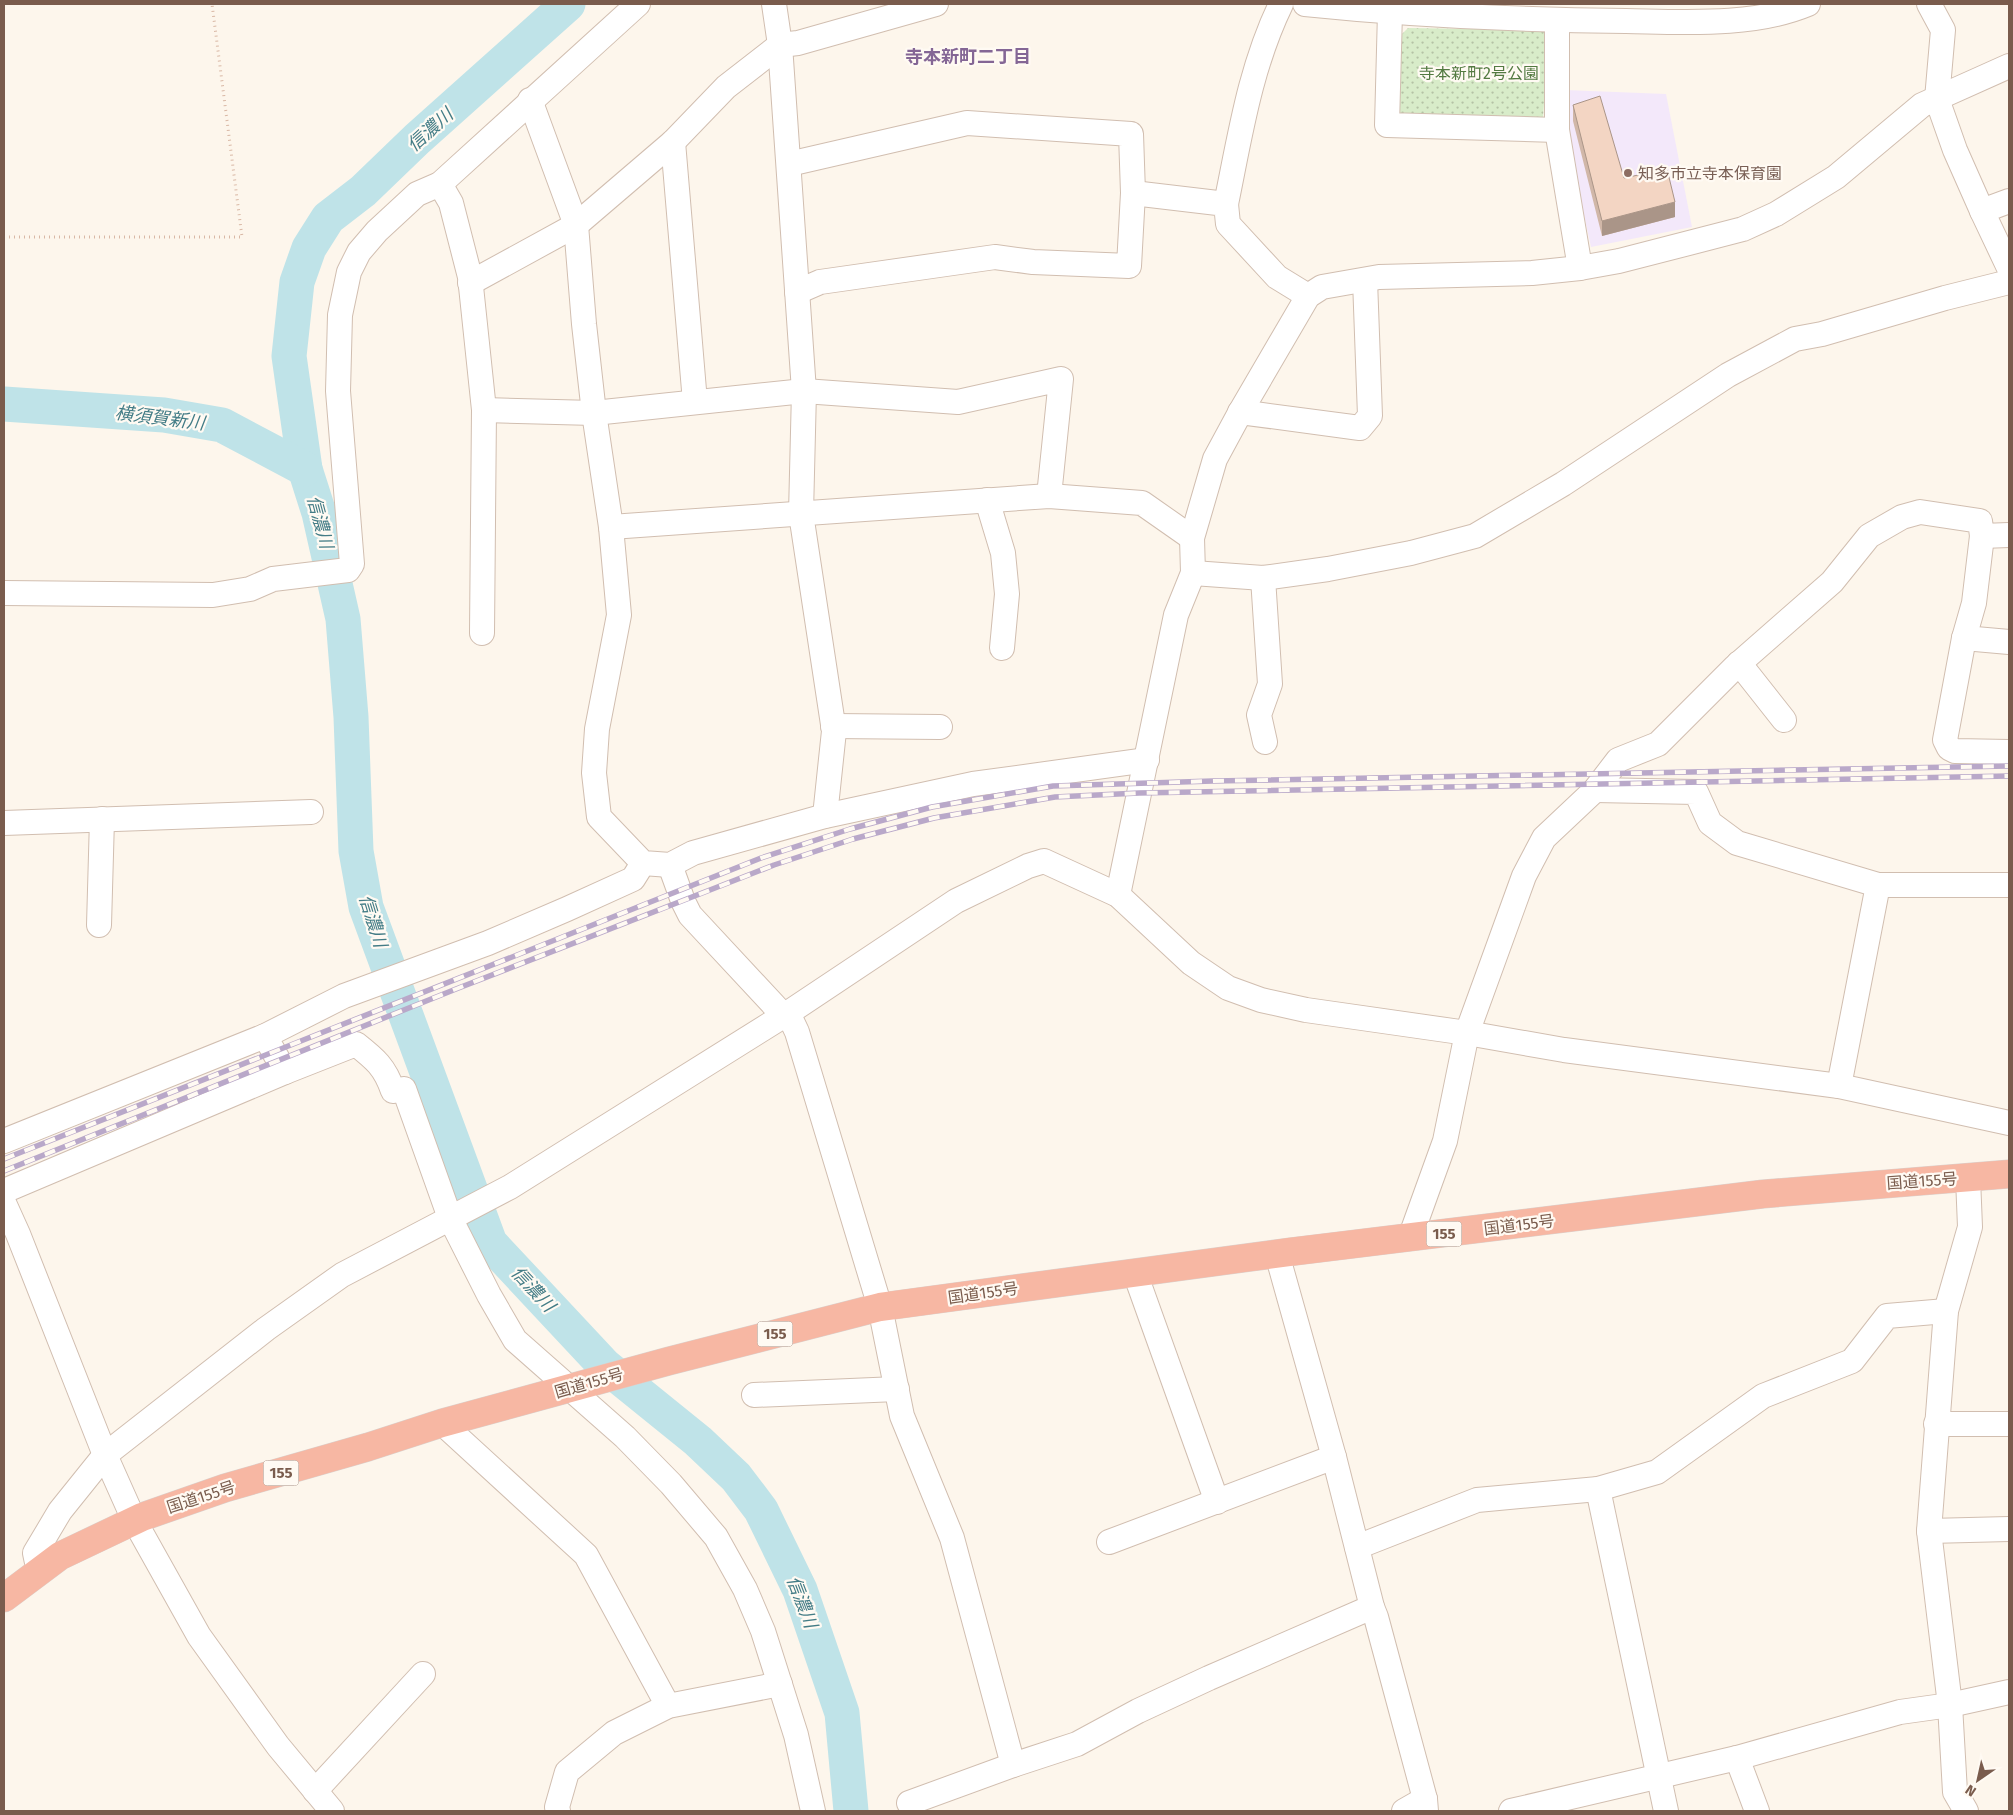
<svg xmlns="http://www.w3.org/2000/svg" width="2013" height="1815" font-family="'Fira Sans','Noto Sans JP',sans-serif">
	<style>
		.education { fill: #f3e8fa }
		.green { fill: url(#green-dots) }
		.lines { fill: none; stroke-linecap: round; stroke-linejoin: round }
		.river { stroke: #bfe3e8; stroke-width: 35 }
		.minor-casing { stroke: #d1beb0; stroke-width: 26 }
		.highway-casing { stroke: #dad1cd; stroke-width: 29 }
		.path { stroke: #d9b8a5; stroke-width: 3; stroke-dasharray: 1 4; stroke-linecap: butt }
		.minor { stroke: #fff; stroke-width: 24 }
		.highway { stroke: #f7b7a3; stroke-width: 28 }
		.rail-casing { stroke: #b9a8c9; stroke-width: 5.5 }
		.rail { stroke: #fffaf3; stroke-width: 4; stroke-dasharray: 11; stroke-linecap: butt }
		.wall { fill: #d1b7a8 }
		.shaded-wall { fill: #aa9588 }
		.building { fill: #f3d5c3; stroke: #aa9588 }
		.education-dot { fill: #8d6e63; stroke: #fffaf3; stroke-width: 2 }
		.labels { text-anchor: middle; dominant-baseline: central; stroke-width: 4.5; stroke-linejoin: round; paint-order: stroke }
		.shield { fill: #fffaf3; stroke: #a28b7f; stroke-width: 1 }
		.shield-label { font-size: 15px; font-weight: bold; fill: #7a5c4d }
		.park-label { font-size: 16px; fill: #537a41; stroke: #fffaf3 }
		.education-label { font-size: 16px; fill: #785e54; stroke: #fffaf3; text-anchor: start }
		.street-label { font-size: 16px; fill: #7a5c4d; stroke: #fffaf3 }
		.neighbourhood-label { font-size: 18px; font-weight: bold; fill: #846695; stroke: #fffaf3 }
		.water-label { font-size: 18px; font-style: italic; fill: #437c86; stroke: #fffaf3 }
	</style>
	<defs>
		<pattern id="green-dots" width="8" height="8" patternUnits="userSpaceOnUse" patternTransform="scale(1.25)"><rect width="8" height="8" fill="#d8ecc9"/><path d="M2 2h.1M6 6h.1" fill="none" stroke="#b4c2a5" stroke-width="1.8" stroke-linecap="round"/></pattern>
	</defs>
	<rect width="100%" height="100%" fill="#fdf6ec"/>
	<!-- education -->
	<path class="education" d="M 1565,90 L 1666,94 L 1692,227 L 1591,247 L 1563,120 Z"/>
	<!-- green -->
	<path class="green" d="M 1408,28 L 1545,30 L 1548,39 L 1543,119 L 1403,115 L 1397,111 L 1402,34 Z"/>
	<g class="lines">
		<!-- river -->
		<g class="river">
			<path d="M 568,4 L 417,139 L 363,191 L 328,218 L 309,248 L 297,282 L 289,356 L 305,469 L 319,513 L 343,619 L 351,717 L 356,851 L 366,907 L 490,1243 L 604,1365 L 698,1441 L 736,1477 L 761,1510 L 800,1590 L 842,1713 L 851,1811"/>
			<path d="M 4,404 L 164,415 L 222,425 L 305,469"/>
		</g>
		<!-- minor casing -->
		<g class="minor-casing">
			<g id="minor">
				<path d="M 774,4 L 780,45 L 804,391 L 801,514 L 834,731 L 825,816"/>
				<path d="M 1305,4 C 1411,15 1519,20 1626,21 C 1684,22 1753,27 1808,4"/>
				<path d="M 1929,4 L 1943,30 L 1937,99 L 1955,150 L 1982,211 L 2009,268"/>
				<path d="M 1390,12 L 1387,125 L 1557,130"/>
				<path d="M 1557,21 L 1557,130 L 1580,268"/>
				<path d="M 530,100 L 576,225 L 584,324 L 594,413 L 611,527 L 619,615 L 597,729 L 594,773 L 599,817 L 643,863 L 670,865 L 693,853 L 825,816 L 973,784 L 1147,760"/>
				<path d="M 673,142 L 695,402"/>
				<path d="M 789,164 L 967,123 L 1131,134 L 1133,193 L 1129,266 L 1033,262 L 995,257 L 820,282 L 797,292"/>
				<path d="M 440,184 L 451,203 L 470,277 L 484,410 L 482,633"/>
				<path d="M 1133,193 L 1226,204 L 1228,224 L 1277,277 L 1308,296"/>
				<path d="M 1226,204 C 1240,136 1250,68 1281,4"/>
				<path d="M 1982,211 L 2009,201"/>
				<path d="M 470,283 L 576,225 L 673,142 L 726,87 L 780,45 L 798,43 L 936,4"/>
				<path d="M 484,410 L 594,413 L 804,391 L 958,402 L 1061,379 L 1049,496"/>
				<path d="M 1240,412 L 1360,428 L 1370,416 L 1365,280"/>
				<path d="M 987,500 L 1003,553 L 1007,594 L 1002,648"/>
				<path d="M 611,527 L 1049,496 L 1142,503 L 1192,538"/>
				<path d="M 1982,536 L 1974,603 L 1964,638 L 1945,740 L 1949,748 L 1955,751 L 2009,752"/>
				<path d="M 1193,573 L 1263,578 L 1328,569 L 1411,553 L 1475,536 L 1563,484 L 1728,375 L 1795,339 L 1822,334 L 1945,298 L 2009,282"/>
				<path d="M 1263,578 L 1270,684 L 1259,715 L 1265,742"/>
				<path d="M 4,593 L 213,595 L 250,589 L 273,579 L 348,570 L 352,564 L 338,391 L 340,315 L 349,272 L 359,252 L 377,231 L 417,194 L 440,184 L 638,4"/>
				<path d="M 1964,638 L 2009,642"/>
				<path d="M 1739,663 L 1784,720"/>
				<path d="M 833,726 L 940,727"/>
				<path d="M 1595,790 L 1696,792 L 1710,823 L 1737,843 L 1878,885 L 2009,885"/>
				<path d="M 4,823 L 311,812"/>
				<path d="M 670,865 L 683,901 L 690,915 L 784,1016"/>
				<path d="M 1118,895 L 1176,615 L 1193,573 L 1192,538 L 1215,459 L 1242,409 L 1308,296 L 1322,287 L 1379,277 L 1532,273 L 1580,268 L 1619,261 L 1743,229 L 1776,214 L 1836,177 L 1922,105 L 2009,66"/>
				<path d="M 99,925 L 102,819"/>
				<path d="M 788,1013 L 797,1032 L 880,1307 L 902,1416 L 952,1538 L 1013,1765"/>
				<path d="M 265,1036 L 285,1072 L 356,1044 C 375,1059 385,1067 393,1091 L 404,1089 L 450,1218 L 489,1295 L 515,1340 L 625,1437 L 671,1484 L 716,1537 L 745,1589 L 763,1631 L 796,1735 L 813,1811"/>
				<path d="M 1839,1086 L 1878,885"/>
				<path d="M 4,1141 L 265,1036 L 344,996 L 488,943 L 567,909 L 633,879 L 643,863"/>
				<path d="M 4,1191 L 285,1072"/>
				<path d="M 4,1203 L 18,1234 L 105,1455 L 134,1520 L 199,1636 L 278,1746 L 332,1811"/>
				<path d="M 1410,1238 L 1445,1141 L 1467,1033 L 1524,876 L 1544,838 L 1595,790 L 1618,760 L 1658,744 L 1735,667 L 1832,582 L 1869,536 L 1902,517 L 1920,512 L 1980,521 L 1982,536 L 2009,535"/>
				<path d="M 1277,1254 L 1334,1457"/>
				<path d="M 1135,1273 L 1217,1502"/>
				<path d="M 754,1395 L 897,1389"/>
				<path d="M 442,1423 L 586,1555 L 668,1706"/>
				<path d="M 1936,1424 L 2009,1424"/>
				<path d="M 1598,1489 L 1666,1811"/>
				<path d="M 1929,1531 L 2009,1529"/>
				<path d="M 1109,1542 L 1334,1457 L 1372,1607 L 1376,1617 L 1425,1799 L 1426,1811"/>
				<path d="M 1357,1547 L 1477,1500 L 1598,1489 L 1657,1472 L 1763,1396 L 1852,1361 L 1887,1316 L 1946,1311"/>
				<path d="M 39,1572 L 35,1553 L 60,1511 L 105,1455 L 266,1329 L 342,1275 L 510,1187 L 788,1013 L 956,901 L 1028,866 L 1044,861 L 1118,895 L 1191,963 L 1228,988 L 1261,1000 L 1306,1010 L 1467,1033 L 1564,1050 L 1839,1086 L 2009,1123"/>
				<path d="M 1737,1758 L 1757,1811"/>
				<path d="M 315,1791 L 423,1674"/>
				<path d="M 909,1803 L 1013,1765 L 1077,1744 L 1138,1711 L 1209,1678 L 1372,1607"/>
				<path d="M 558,1811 L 557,1807 L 567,1772 L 614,1733 L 668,1706 L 780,1684"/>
				<path d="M 1404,1811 L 1425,1799"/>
				<path d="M 1511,1811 L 1737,1758 L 1900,1712 L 1950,1705 L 2009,1692"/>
				<path d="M 1966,1811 L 1955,1792 L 1950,1705 L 1929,1531 L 1946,1311 L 1970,1227 L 1968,1178"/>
			</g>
		</g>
		<!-- highway casing -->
		<g class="highway-casing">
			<path id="highway" d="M 4,1598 L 60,1556 L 142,1517 L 225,1488 L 368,1447 L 442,1423 L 669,1361 L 880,1307 L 1289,1252 L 1763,1194 L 2009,1174"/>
		</g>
		<!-- path -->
		<path class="path" d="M 4,237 L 242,237 L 212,4"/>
		<!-- minor -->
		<use href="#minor" class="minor"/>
		<!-- highway -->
		<use href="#highway" class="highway"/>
		<!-- rail casing -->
		<g class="rail-casing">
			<g id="rail">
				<path d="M 4,1159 L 761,858 L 850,829 L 932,807 L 1053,786 L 1213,781 L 2009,766"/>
				<path d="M 4,1171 L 456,989 L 774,865 L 853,839 L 934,818 L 1055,797 L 1139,793 L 2009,776"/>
			</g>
		</g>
		<!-- rail -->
		<use href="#rail" class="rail"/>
	</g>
	<!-- wall -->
	<path class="wall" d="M 1573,105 L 1624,178 L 1675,217 L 1602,236 L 1573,121 Z"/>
	<!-- shaded-wall -->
	<path class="shaded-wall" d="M 1675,202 L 1675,217 L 1602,236 L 1602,221 Z"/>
	<!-- building -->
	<path class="building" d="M 1600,96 L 1624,178 L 1667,169 L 1675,202 L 1602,221 L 1573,105 Z"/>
	<!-- markers -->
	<circle class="education-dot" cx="1628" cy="173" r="5"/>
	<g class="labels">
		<!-- shield labels -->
		<g class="shield">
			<rect x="1426.5" y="1221.5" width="35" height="25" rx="4"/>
			<rect x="757.5" y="1321.5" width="35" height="25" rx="4"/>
			<rect x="263.5" y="1460.5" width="35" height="25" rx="4"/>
		</g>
		<g class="shield-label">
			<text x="1444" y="1234">155</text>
			<text x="775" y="1334">155</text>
			<text x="281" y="1473">155</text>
		</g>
		<!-- park labels -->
		<g class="park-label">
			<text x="1479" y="73">寺本新町2号公園</text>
		</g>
		<!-- education labels -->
		<g class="education-label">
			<text x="1638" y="173">知多市立寺本保育園</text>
		</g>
		<!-- street labels -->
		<g class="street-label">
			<text transform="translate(1922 1181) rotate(-4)">国道155号</text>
			<text transform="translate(1519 1225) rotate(-7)">国道155号</text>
			<text transform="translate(983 1293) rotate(-8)">国道155号</text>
			<text transform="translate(589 1383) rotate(-16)">国道155号</text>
			<text transform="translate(201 1497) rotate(-18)">国道155号</text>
		</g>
		<!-- neighbourhood labels -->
		<g class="neighbourhood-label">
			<text x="968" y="57">寺本新町二丁目</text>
		</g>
		<!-- water labels -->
		<g class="water-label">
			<text transform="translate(430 130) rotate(-42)">信濃川</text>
			<text transform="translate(160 418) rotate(7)">横須賀新川</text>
			<text transform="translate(320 522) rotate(75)">信濃川</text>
			<text transform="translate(373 921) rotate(73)">信濃川</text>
			<text transform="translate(533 1289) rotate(47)">信濃川</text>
			<text transform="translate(802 1602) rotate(69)">信濃川</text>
		</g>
	</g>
	<!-- border -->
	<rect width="2013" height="1815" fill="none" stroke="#7a5c4d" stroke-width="10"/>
	<!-- north arrow -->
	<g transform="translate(1978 1780) rotate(214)" stroke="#fffaf3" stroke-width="4" paint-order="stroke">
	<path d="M0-4L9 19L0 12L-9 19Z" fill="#7a5c4d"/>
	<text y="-8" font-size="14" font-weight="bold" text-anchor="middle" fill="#7a5c4d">N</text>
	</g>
</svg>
